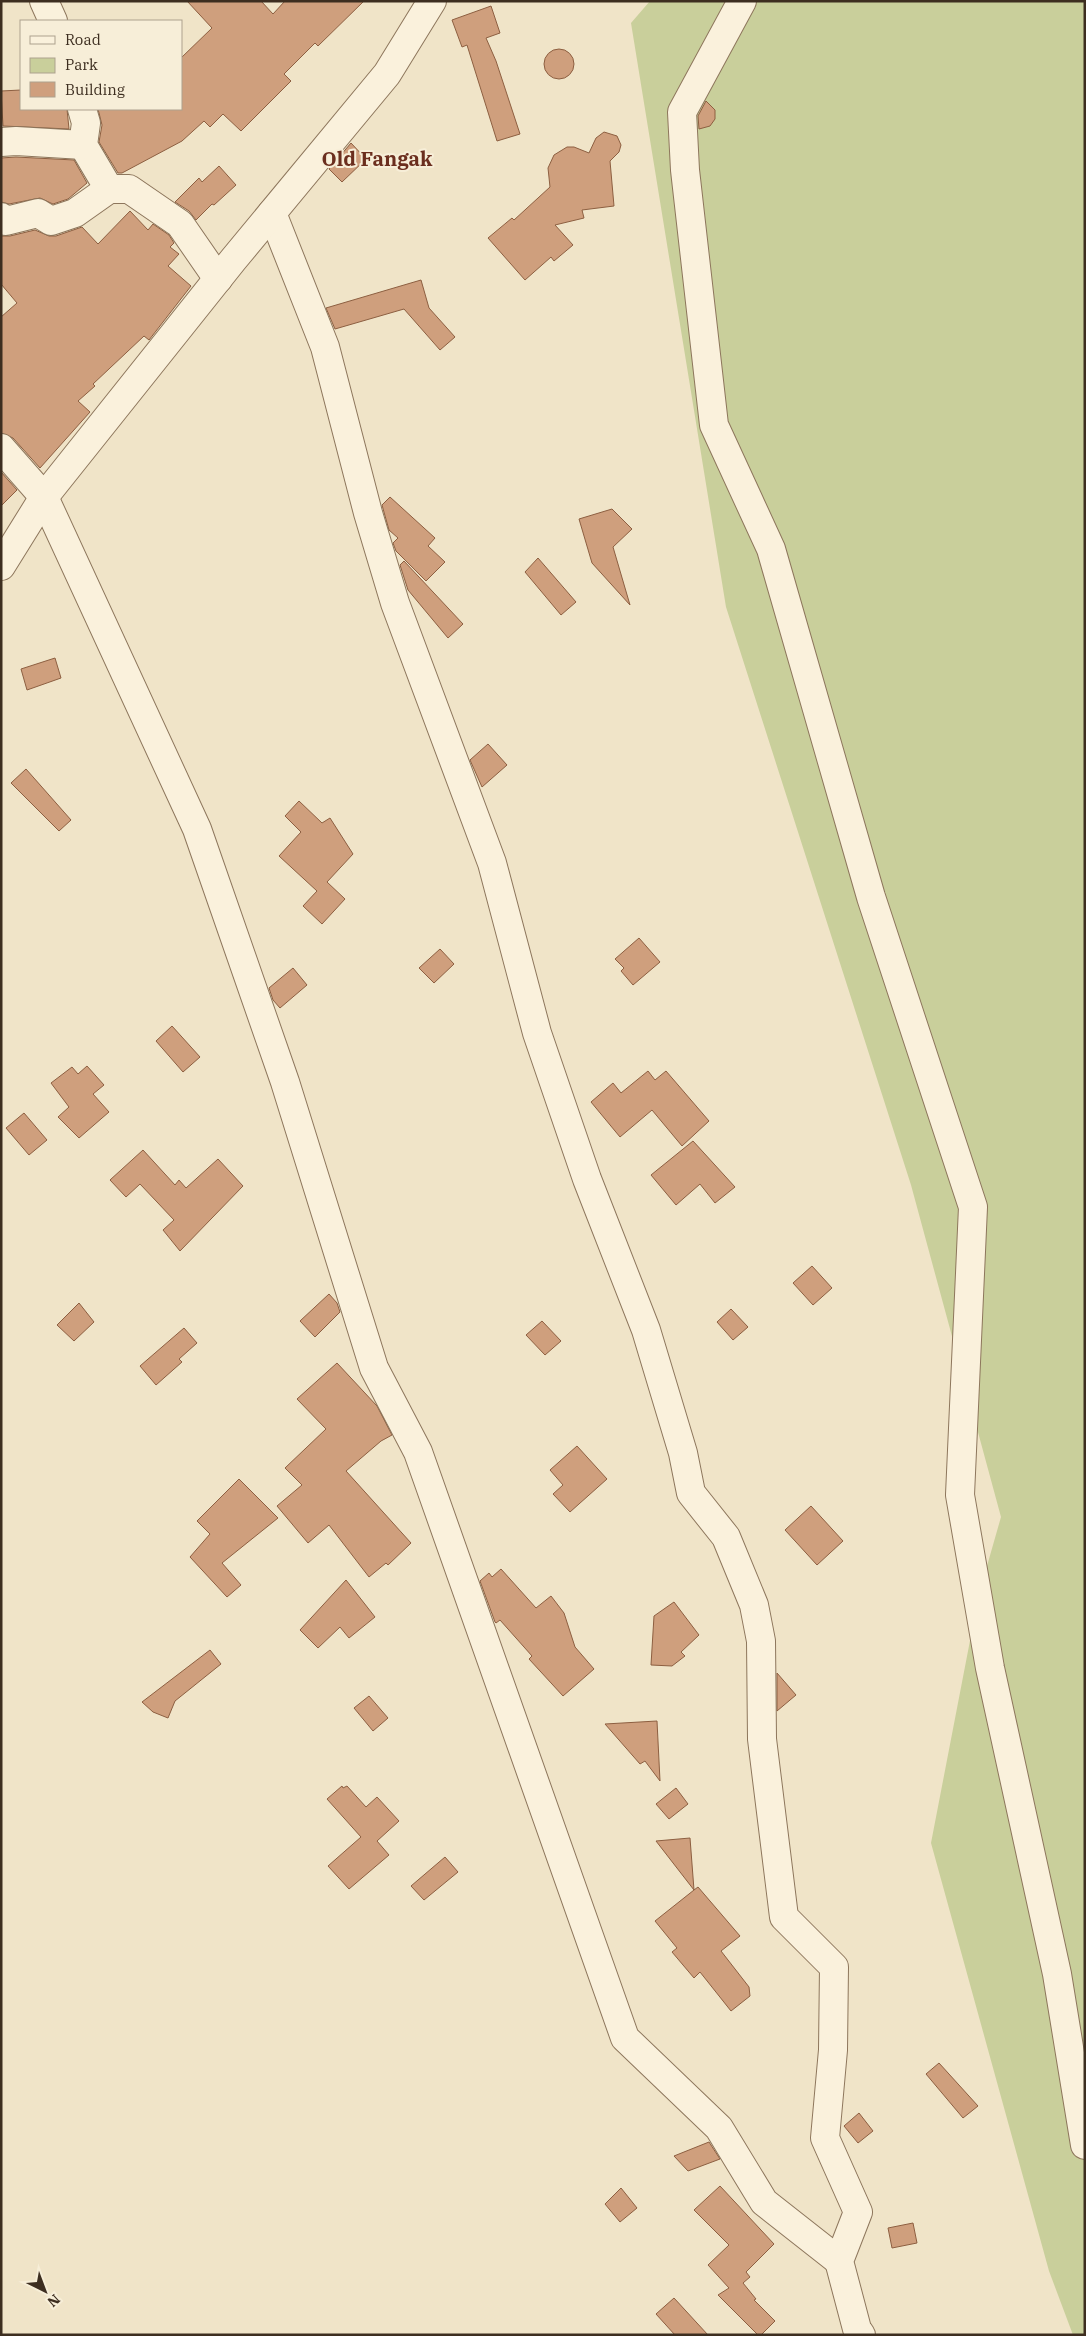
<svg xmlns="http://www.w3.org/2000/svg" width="1086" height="2336" font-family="'IBM Plex Serif',serif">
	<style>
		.green { fill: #c9cf9b }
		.building { fill: #cf9f7d; stroke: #8d5f41 }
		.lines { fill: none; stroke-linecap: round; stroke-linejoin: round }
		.minor-casing { stroke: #8d765c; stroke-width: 30 }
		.minor { stroke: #faf1dc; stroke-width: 28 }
		.labels { text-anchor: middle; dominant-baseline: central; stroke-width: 4; stroke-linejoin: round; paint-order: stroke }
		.district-label { font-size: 20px; font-weight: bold; fill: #6b2e1e; stroke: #f7eed8 }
	</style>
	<rect width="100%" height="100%" fill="#f0e4c8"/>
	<!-- green -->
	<path class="green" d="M 650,1 L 1085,1 L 1085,2335 L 1073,2335 L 1049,2271 L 931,1843 L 979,1594 L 1001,1517 L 911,1185 L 726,607 L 631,23 Z"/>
	<!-- building -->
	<g class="building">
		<path d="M 187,1 L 261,1 L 273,14 L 285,1 L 364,1 L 318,46 L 315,43 L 284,74 L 291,81 L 241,131 L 223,114 L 210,127 L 204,121 L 182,141 L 122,173 L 118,173 L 99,142 L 102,125 L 98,109 L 181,109 L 181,58 L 212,28 Z"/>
		<path d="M 491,6 L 500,33 L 486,38 L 496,61 L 520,134 L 497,141 L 467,45 L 462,47 L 452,20 Z"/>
		<circle cx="559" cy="64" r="15"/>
		<path d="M 21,90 L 21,109 L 67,109 L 69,129 L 3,126 L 1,91 Z"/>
		<path d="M 706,101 L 715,110 L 715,119 L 710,126 L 699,129 L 698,116 Z"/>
		<path d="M 604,132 L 617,136 L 621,145 L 619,152 L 610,161 L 614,206 L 582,210 L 584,218 L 555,225 L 573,245 L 554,261 L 551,257 L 525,280 L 488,238 L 512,218 L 514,220 L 550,187 L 548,168 L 554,155 L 567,147 L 574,147 L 589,153 L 596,138 Z"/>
		<path d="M 351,143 L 366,159 L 342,182 L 329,169 Z"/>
		<path d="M 16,157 L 74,160 L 87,183 L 68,199 L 53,204 L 40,198 L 9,204 L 1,202 L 1,158 Z"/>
		<path d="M 219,166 L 236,185 L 214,205 L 212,204 L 196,220 L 189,211 L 175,202 L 199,178 L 202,182 Z"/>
		<path d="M 130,211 L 148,230 L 153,224 L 169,235 L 174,243 L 170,247 L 179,254 L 168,266 L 191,286 L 149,340 L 144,336 L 93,384 L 95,386 L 78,401 L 90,412 L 40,468 L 13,438 L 1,433 L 1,317 L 17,303 L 1,284 L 1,236 L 10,236 L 35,230 L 49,236 L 56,236 L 82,227 L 98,244 Z"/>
		<path d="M 421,280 L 429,308 L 455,337 L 440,350 L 404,309 L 335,329 L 326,308 Z"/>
		<path d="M 1,472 L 17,490 L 1,506 Z"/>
		<path d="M 390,497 L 435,538 L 428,546 L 445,562 L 426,581 L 396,551 L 393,543 L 398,538 L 389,530 L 382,505 Z"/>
		<path d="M 612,509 L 632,529 L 613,547 L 630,605 L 592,563 L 579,519 Z"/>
		<path d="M 538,558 L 576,602 L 561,615 L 525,572 Z"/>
		<path d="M 404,561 L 463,624 L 448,638 L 408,590 L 400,565 Z"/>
		<path d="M 55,658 L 61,678 L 27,690 L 21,669 Z"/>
		<path d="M 488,744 L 507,765 L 482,787 L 470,760 Z"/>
		<path d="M 26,769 L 71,820 L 59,831 L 11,783 Z"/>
		<path d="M 299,801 L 322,823 L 330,818 L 353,854 L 327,882 L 345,899 L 322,924 L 303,906 L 317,891 L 279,856 L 301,832 L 285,816 Z"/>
		<path d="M 639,938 L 660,962 L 633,985 L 621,971 L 624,968 L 615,959 Z"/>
		<path d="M 440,949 L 454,964 L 434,983 L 419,968 Z"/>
		<path d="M 293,968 L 307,985 L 280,1008 L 273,1000 L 269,988 Z"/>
		<path d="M 172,1026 L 200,1057 L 183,1072 L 156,1041 Z"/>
		<path d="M 87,1066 L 104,1085 L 93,1094 L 109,1112 L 79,1138 L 58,1117 L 69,1107 L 51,1083 L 72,1067 L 78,1074 Z"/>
		<path d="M 648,1071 L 655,1080 L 666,1071 L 709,1121 L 682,1146 L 652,1110 L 620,1137 L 591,1102 L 613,1083 L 621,1093 Z"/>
		<path d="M 24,1113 L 47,1140 L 29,1155 L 6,1128 Z"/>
		<path d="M 693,1141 L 735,1187 L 715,1203 L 700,1184 L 676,1205 L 651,1175 Z"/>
		<path d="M 143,1150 L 175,1185 L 179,1180 L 186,1188 L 218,1159 L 243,1186 L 180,1251 L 163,1230 L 174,1220 L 140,1184 L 126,1197 L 110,1180 Z"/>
		<path d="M 812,1266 L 832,1288 L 813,1305 L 793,1283 Z"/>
		<path d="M 329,1294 L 337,1303 L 340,1312 L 315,1337 L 300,1321 Z"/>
		<path d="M 79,1303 L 94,1322 L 74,1341 L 57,1325 Z"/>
		<path d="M 731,1309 L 748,1327 L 733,1340 L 717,1322 Z"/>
		<path d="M 542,1321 L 561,1341 L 545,1355 L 526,1335 Z"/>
		<path d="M 184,1328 L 197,1343 L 179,1359 L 182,1362 L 156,1385 L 140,1366 Z"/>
		<path d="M 337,1363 L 377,1406 L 392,1435 L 381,1441 L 346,1471 L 411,1543 L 388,1565 L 386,1563 L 369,1577 L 329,1525 L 308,1543 L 277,1506 L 302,1485 L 285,1468 L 326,1429 L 297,1399 Z"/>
		<path d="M 577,1446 L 607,1479 L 570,1512 L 553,1494 L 563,1485 L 550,1470 Z"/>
		<path d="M 239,1479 L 278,1518 L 222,1563 L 241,1585 L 227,1597 L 190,1557 L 210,1534 L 197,1521 Z"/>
		<path d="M 811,1506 L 843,1541 L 817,1565 L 785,1530 Z"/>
		<path d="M 501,1569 L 536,1608 L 551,1596 L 564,1613 L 575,1647 L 594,1669 L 563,1696 L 529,1659 L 532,1656 L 500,1620 L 496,1623 L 495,1622 L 480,1581 L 489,1573 L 492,1577 Z"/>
		<path d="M 346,1580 L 375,1617 L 349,1638 L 340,1627 L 318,1648 L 300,1630 Z"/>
		<path d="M 674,1602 L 699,1635 L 681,1652 L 685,1656 L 672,1666 L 651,1665 L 654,1616 Z"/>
		<path d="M 210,1650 L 221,1664 L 175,1701 L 168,1718 L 153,1712 L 142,1702 Z"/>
		<path d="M 777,1673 L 796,1695 L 777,1711 Z"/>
		<path d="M 369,1696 L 388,1718 L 373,1731 L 354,1708 Z"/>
		<path d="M 657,1721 L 660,1781 L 645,1761 L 640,1764 L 605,1724 Z"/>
		<path d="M 342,1786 L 343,1788 L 347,1786 L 366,1807 L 377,1797 L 399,1821 L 377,1841 L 389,1855 L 349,1889 L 328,1866 L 361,1837 L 327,1799 Z"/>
		<path d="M 676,1788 L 688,1804 L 669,1819 L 656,1804 Z"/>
		<path d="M 690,1838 L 694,1890 L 698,1887 L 740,1936 L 721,1951 L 749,1987 L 750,1996 L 731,2011 L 700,1972 L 694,1978 L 672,1952 L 677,1948 L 655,1921 L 694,1890 L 656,1841 Z"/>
		<path d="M 445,1857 L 458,1872 L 424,1900 L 411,1886 Z"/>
		<path d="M 939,2063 L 978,2106 L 963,2118 L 926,2074 Z"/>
		<path d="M 859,2113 L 873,2131 L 858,2143 L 844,2126 Z"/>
		<path d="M 709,2142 L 720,2159 L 688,2171 L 674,2156 Z"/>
		<path d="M 720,2186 L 774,2244 L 746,2272 L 750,2277 L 743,2283 L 756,2299 L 754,2300 L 775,2321 L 761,2335 L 758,2335 L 718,2295 L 729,2288 L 708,2265 L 729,2245 L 694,2210 Z"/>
		<path d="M 621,2188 L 637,2208 L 620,2222 L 605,2204 Z"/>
		<path d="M 913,2223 L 917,2243 L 892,2248 L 888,2228 Z"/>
		<path d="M 674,2298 L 708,2335 L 675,2335 L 656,2314 Z"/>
	</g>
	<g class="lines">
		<!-- minor casing -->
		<g class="minor-casing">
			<g id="minor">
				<path d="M 44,1 L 53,21"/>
				<path d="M 742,1 L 682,112 L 685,170 L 714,425 L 771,549 L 871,897 L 973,1207 L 960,1495 L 990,1668 L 1057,1974 L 1085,2145"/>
				<path d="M 82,109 L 86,123 L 83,145 L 109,189 L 129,189 L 180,224 L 218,279"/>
				<path d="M 1,142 L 16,141 L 83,145"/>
				<path d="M 272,213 L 325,347 L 368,513 L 395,603 L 492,863 L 537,1033 L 587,1179 L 646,1330 L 683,1453 L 691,1493 L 726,1537 L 754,1605 L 761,1641 L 762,1739 L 784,1917 L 834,1967 L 833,2050 L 825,2138 L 858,2212 L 839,2261 L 857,2329 L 861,2335"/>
				<path d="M 1,217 L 6,221 L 38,213 L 51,221 L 75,213 L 109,189"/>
				<path d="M 1,448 L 44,497 L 197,829 L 285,1082 L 374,1368 L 418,1452 L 625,2038 L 719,2128 L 764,2202 L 839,2261"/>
				<path d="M 1,566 L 44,497 L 233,260 L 387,74 L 432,1"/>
			</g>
		</g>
		<!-- minor -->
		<use href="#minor" class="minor"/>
	</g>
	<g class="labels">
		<!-- district labels -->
		<g class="district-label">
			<text x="377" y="158">Old Fangak</text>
		</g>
	</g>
	<!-- border -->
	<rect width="1086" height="2336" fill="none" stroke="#3d2e20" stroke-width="5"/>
	<!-- legend -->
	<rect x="20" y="20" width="162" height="90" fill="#f7eed8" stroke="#ada18e"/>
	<rect x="30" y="36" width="25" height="8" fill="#faf1dc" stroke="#ada18e"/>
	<text x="65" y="45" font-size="15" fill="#3d2e20">Road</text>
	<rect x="30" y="58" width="25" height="15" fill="#c9cf9b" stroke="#ada18e"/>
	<text x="65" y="70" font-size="15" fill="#3d2e20">Park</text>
	<rect x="30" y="82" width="25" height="15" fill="#cf9f7d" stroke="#ada18e"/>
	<text x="65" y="95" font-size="15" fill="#3d2e20">Building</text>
	<!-- north arrow -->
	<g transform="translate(45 2291) rotate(138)" stroke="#f7eed8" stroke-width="4" paint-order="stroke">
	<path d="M0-4L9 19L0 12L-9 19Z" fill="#3d2e20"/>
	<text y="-8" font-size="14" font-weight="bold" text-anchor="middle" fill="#3d2e20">N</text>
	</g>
</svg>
